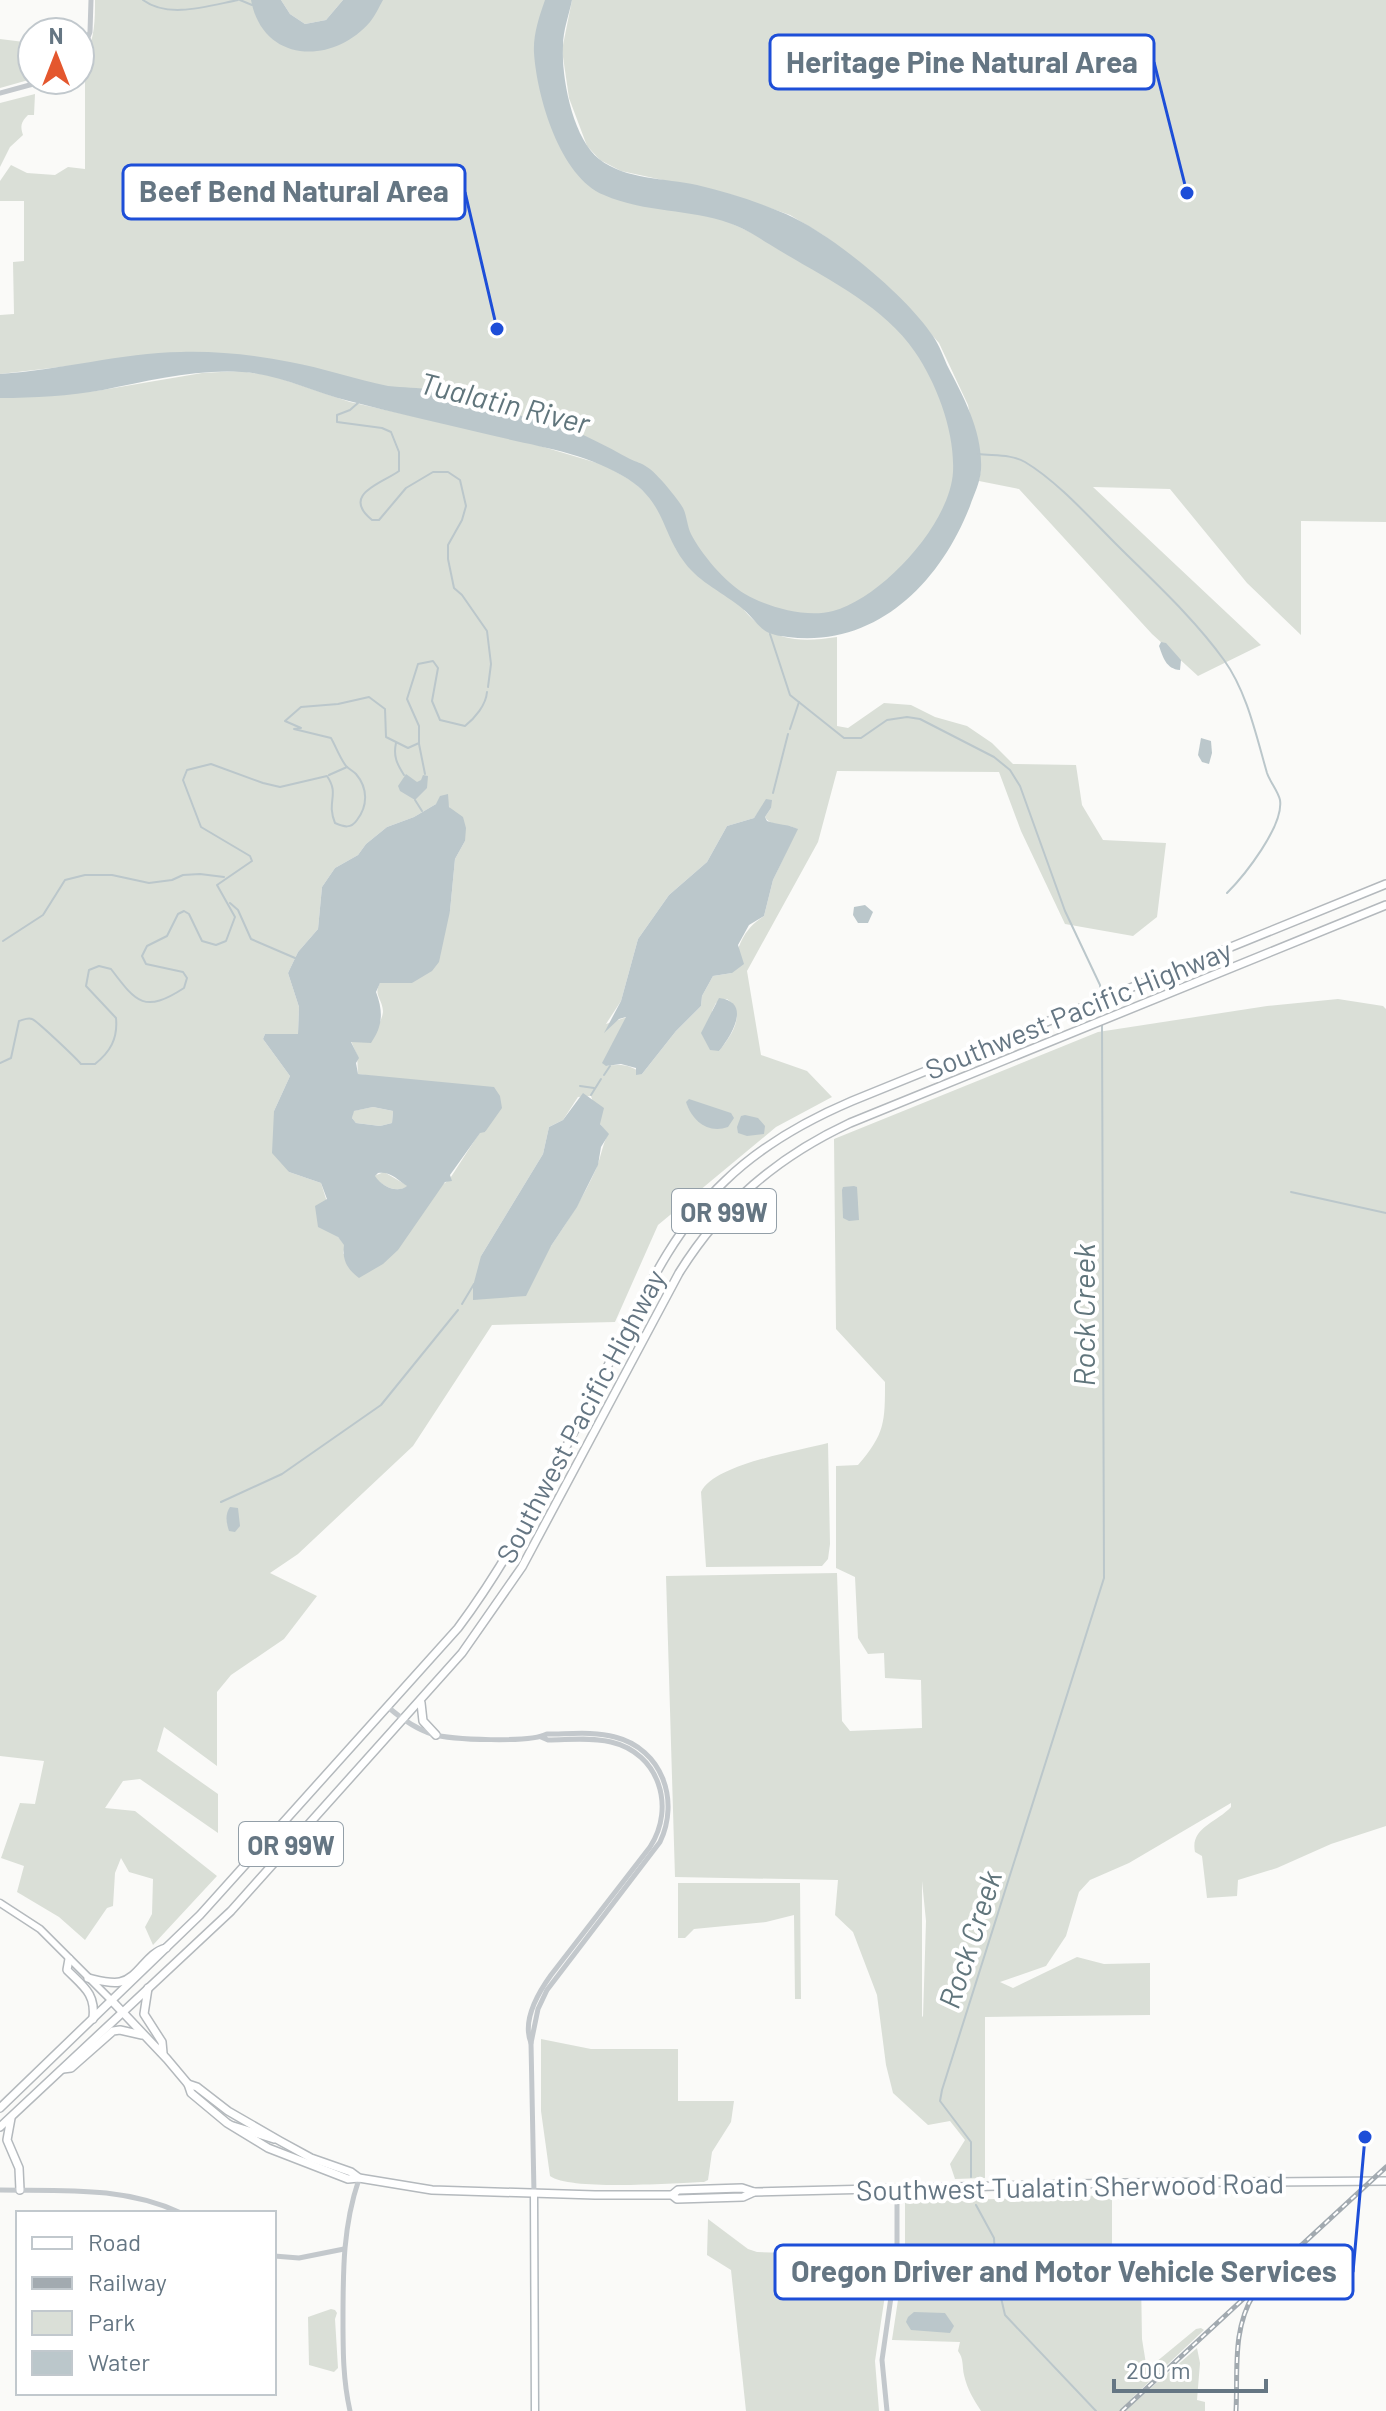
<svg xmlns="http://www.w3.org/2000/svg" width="1386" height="2411" font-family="Barlow,sans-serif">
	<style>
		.green { fill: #dadfd7; fill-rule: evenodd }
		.water { fill: #bbc7cb; fill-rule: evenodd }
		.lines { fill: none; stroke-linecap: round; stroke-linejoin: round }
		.stream { stroke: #bbc7cb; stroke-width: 2 }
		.secondary-casing { stroke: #b3babf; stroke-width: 9 }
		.primary-casing { stroke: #b5babe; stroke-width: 9 }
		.trunk-casing { stroke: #b4b9bd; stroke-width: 10 }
		.tertiary { stroke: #c3c8cc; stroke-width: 5 }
		.secondary { stroke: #fff; stroke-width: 6 }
		.primary { stroke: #fff; stroke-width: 6 }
		.trunk { stroke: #fff; stroke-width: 7 }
		.rail-casing { stroke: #a2aab0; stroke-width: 5 }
		.rail { stroke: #fff; stroke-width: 2; stroke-dasharray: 6; stroke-linecap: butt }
		.labels { text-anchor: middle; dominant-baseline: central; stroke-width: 8; stroke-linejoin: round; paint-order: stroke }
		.shield { fill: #fff; stroke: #939fa8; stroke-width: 2 }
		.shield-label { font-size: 26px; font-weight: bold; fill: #657683 }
		.street-label { font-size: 28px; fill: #657683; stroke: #fff }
		.water-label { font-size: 30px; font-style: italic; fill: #60757c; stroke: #fff }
		.leader { fill: none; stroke: #1d4ed8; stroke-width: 3 }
		.callout-dot { fill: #1d4ed8; stroke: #fff; stroke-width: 3 }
		.callout { fill: #fff; stroke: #1d4ed8; stroke-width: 3 }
		.callout-label { font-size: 30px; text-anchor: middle; font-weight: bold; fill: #657683 }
	</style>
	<rect width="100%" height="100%" fill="#fafaf8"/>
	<!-- green -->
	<g class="green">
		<path d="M 95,0 L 273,0 L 275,9 L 313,32 L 351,0 L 559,0 L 568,151 L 668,194 L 886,295 L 950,393 L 964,490 L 903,580 L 837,618 L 744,610 C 770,641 798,643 837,637 L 837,726 L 848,728 L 884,703 L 911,705 L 935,717 L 967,726 L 992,743 L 1013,764 L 1076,765 L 1082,805 L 1103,840 L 1166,843 L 1157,917 L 1133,936 L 1065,924 L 1021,831 L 999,772 L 837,771 L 818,842 L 747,971 L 761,1055 L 807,1071 L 832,1097 L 776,1127 L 658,1225 L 615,1322 L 492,1325 L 413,1446 L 298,1554 L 270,1573 L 317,1596 L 284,1639 L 231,1675 L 217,1692 L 217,1766 L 164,1727 L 157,1751 L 218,1794 L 218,1833 L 140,1779 L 123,1781 L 105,1808 L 135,1811 L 217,1876 L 153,1945 L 145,1927 L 152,1914 L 153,1879 L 129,1872 L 121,1858 L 115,1873 L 113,1906 L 107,1908 L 85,1940 L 59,1917 L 17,1892 L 24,1866 L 1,1858 L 20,1803 L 35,1804 L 44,1761 L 0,1756 L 0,398 L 96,391 L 202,373 L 240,371 L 273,376 L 350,402 L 520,440 L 604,465 L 632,481 L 651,498 L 659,509 L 676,549 L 659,505 L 621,466 L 261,358 C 199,350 148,352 87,366 L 86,364 L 0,374 L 0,315 L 14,314 L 13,262 L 24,261 L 24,201 L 0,201 L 0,181 L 11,165 L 27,173 L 55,175 L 68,167 L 85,169 L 85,56 C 95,39 95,19 95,0 ZM 447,802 L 465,841 L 455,859 L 450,911 L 412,983 L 380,983 C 373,995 382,998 383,1011 C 383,1017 378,1026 376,1032 L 351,1041 L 357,1055 L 358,1074 L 394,1079 L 486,1132 L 480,1132 L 449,1180 L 343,1254 L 345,1245 L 338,1237 L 321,1183 L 289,1172 L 274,1111 L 290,1076 L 263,1039 L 265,1034 L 298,1035 L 299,1007 L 288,973 L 298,952 L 318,929 L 322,887 L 335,868 L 358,855 L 366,844 L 387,827 L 414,817 L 436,804 ZM 765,803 L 771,808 L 765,817 C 772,828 787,823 797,829 L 773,880 L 764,916 C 742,930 737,948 732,973 L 713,976 L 702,996 L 701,1006 L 676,1031 L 642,1074 C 631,1064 620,1064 606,1066 L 627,1017 L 606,1024 L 621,1001 L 638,939 L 669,895 L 707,862 L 727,826 L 754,818 ZM 727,999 C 747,1013 732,1035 719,1051 L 712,1011 L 716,1003 ZM 591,1096 L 600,1124 L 608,1134 C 602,1146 601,1157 596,1169 C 584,1196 568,1221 551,1246 L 481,1256 L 543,1154 L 549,1127 L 563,1120 L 578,1097 Z"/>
		<path d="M 281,0 L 343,0 L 326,20 L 305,24 L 290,14 Z"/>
		<path d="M 572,0 L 1386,0 L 1386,522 L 1301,521 L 1301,635 L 1247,583 L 1170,489 L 1093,487 L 1261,645 L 1198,676 L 1152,634 L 1019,489 L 979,481 L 981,468 L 968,405 L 939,343 L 902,301 L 863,265 L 823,235 L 790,215 L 732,195 L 621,171 L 600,160 L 587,146 L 569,98 L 562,50 Z"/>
		<path d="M 0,39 L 32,43 L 32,79 L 0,88 Z"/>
		<path d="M 35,94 L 34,115 L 28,115 C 21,122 20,126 23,135 L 10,147 L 0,167 L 0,103 Z"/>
		<path d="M 1338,999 L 1383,1006 L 1386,1009 L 1386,1826 L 1331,1844 L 1277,1868 L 1238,1880 L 1237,1896 L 1207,1898 L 1202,1856 L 1195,1852 C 1190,1828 1216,1823 1231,1807 L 1231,1803 L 1129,1863 L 1090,1880 L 1079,1892 L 1066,1936 L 1046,1966 L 1000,1982 L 1013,1988 L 1077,1957 L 1104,1964 L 1150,1963 L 1150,2015 L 985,2017 L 985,2178 L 955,2179 L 950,2164 L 965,2140 L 950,2121 L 928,2125 L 893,2093 L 886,2065 L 877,1995 L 853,1932 L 835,1915 L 838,1880 L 675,1877 L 666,1576 L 837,1573 L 842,1721 L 850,1731 L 922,1728 L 921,1680 L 885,1678 L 884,1653 L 868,1654 L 858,1638 L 855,1577 L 836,1568 L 836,1466 L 858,1465 C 885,1434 885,1422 885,1382 L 836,1329 L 834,1139 L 1098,1032 L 1267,1006 ZM 922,1881 L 926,1921 L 923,2017 L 922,2016 Z"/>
		<path d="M 373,1107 L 393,1111 L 392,1123 L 380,1126 L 356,1123 L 352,1118 L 353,1111 Z"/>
		<path d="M 384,1172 L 408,1186 C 397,1194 381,1186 374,1176 Z"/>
		<path d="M 828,1443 L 830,1544 L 828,1559 L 822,1566 L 706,1567 L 701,1492 C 714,1464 798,1451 828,1443 Z"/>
		<path d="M 678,1883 L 800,1883 L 801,1999 L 795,1999 L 794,1915 L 766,1922 L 694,1929 L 685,1938 L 678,1938 Z"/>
		<path d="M 541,2039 L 591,2049 L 678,2049 L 678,2101 L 734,2101 L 731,2122 L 712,2152 L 708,2180 L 704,2182 C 673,2183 571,2191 550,2176 L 541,2111 Z"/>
		<path d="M 1112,2195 L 1112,2276 L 1139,2276 L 1141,2278 L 1142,2339 L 1146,2364 L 1150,2367 L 1196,2329 L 1201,2328 L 1204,2330 L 1133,2397 L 1138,2399 L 1197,2348 L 1200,2363 L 1197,2400 L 1205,2402 L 1205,2411 L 981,2411 C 974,2400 967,2389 964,2375 C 962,2366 964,2359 958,2351 L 960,2342 L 892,2340 L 905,2253 L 905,2202 Z"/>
		<path d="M 708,2219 L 748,2249 L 757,2252 L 891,2256 L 875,2361 L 879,2411 L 746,2411 L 731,2270 L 707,2255 Z"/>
		<path d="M 331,2309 L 335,2310 L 337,2313 L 335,2319 L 338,2368 L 334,2372 L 309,2365 L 308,2317 Z"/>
	</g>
	<!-- water -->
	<g class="water">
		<path d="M 251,0 L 281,0 L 290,14 L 305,24 L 326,20 L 343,0 L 383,0 C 379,7 375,16 370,22 C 333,65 263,64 251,0 Z"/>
		<path d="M 545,0 L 572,0 C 569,15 563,30 563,46 C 561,77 573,139 599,159 C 626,180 665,178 697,185 C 727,192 758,202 786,214 C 830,233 903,293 930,332 C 938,342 942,353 947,365 C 964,398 983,432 981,470 C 980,483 974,494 970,506 C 940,583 876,648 788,637 C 759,634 763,627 743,609 C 724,593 700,583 685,563 C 661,532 666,504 628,479 C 586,452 534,446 486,434 C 441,423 395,413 349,401 C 313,392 280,374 242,372 C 195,369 148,381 103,390 C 69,396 34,398 0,398 L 0,374 C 61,370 121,353 181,352 C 217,351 255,355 290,362 C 323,368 355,379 388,386 C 403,388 418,387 433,390 C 448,393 462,400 476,404 C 503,412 530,417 556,425 C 583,433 606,446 630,459 C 636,462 642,463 647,467 C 656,472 678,499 683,508 C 687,516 687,526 691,534 C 701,554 726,583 745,594 C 769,608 807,618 833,611 C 882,598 950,524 953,472 C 955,432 937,384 915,352 C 881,302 818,275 769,244 C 756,236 744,228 729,223 C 691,209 645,213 604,195 C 560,177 537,97 534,53 C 533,35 539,17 545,0 Z"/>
		<path d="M 1161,642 L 1166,643 L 1181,660 L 1180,670 C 1166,669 1163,657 1159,646 Z"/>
		<path d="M 1201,738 L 1211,741 L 1212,753 L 1209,764 L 1202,762 L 1198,755 Z"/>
		<path d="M 406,774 L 417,782 L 421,780 L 423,775 L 428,776 L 427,788 L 415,800 L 400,791 L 398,786 Z"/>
		<path d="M 448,794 L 449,807 L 463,817 L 466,828 L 465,841 L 455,859 L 450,911 L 439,962 L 432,971 L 412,983 L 380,983 L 376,992 C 384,1013 382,1027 371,1043 L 351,1042 L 359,1058 L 356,1063 L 358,1074 L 494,1087 L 500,1096 L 502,1108 L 485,1132 L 480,1133 L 450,1175 L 452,1181 L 445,1182 L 398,1250 L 383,1264 L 359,1278 C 347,1269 342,1260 344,1245 L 338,1237 L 318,1227 L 315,1206 L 327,1199 L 321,1183 L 289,1172 L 272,1153 L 274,1111 L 290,1076 L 263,1039 L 265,1034 L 298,1034 L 299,1007 L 288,973 L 298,952 L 318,929 L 322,887 L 335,868 L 358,855 L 366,844 L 387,827 L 414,817 L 436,804 L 440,796 ZM 373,1107 L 393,1111 L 392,1123 L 380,1126 L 356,1123 L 352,1118 L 354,1111 ZM 378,1173 C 390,1171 398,1180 407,1186 C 397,1194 381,1186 375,1176 Z"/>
		<path d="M 766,799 L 772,800 L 771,808 L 765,817 L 767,821 C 778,825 788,824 798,829 L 773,880 L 764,916 L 749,925 L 738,945 L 744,964 L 732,973 L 713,976 L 702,996 L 701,1006 L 676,1031 L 642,1074 L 636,1075 L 636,1068 L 621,1064 L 606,1066 L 602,1063 L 626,1017 L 619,1019 L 604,1033 L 621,1001 L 638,939 L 669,895 L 707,862 L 727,826 L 754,818 Z"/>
		<path d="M 865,905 L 873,912 L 868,923 L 858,923 L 853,915 L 854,907 Z"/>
		<path d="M 719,998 C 752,1002 732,1035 719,1051 L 710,1050 L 701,1033 Z"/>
		<path d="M 583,1093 L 604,1108 L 600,1124 L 609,1134 L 601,1147 L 598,1165 L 577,1207 L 551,1246 L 526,1296 L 473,1300 L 473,1286 L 481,1256 L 543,1154 L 549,1127 L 563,1120 Z"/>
		<path d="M 689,1099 L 731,1113 L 734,1118 L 728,1127 C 708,1134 692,1121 686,1102 Z"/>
		<path d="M 745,1115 L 758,1118 L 765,1126 L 764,1134 L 747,1136 L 738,1133 L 737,1127 L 741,1116 Z"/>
		<path d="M 854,1186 L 857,1187 L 859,1220 L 849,1221 L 843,1218 L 842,1190 L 843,1187 Z"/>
		<path d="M 230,1507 L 238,1508 L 240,1526 L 235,1532 L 229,1531 C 226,1522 225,1514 230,1507 Z"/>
		<path d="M 914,2312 L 945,2313 L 954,2326 L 950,2333 L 911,2330 L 906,2322 L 908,2317 Z"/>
	</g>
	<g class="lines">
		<!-- stream -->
		<g class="stream">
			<path d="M 143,0 C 168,19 208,6 238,0"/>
			<path d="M 240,0 L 252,5"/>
			<path d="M 359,402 L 350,410 L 337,415 L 337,422 L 382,428 L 391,432 L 399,452 L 399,471 C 383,483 340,494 372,520 L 379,520 L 406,488 L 433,472 L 448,472 L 460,480 L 466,506 L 462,520 L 448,545 L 448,559 L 454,588 L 462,595 L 487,631 L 491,664 L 488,687"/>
			<path d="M 978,454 C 994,456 1011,454 1025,462 C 1057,481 1090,518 1116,544 C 1153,581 1193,617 1224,660 C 1247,692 1256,735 1267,773 C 1270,782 1278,791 1280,800 C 1284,826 1244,876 1227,893"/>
			<path d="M 770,634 L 790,695 L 844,738 L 861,738 L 887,720 L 907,717 L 920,719 L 994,757 L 1010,770 L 1020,786 L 1065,911 L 1100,985 L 1101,996"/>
			<path d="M 790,729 L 799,702"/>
			<path d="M 396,743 C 393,756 397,764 404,775"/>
			<path d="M 419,744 L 425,774"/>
			<path d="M 329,775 L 347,767"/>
			<path d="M 773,793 L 788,734"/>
			<path d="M 415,800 L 422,811"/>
			<path d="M 230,903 L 238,910 L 251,939 L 295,958"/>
			<path d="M 3,941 L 43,915 L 65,880 L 85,875 L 112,875 L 149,883 L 172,880 L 183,875 L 200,874 L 224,877"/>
			<path d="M 1101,1003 L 1101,1016"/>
			<path d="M 0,1063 L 11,1058 L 19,1021 C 23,1020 28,1017 32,1019 C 36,1020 75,1057 81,1064 L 95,1064 C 110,1052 118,1039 116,1018 L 86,986 L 89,970 L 99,966 L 111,969 C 136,1002 144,1014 184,988 L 187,978 L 183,972 L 146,964 L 142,956 L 147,946 L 167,936 L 178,914 L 184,911 L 189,914 L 202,941 L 216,945 L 226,941 L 235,917 L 217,885 L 252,861 L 250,856 L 201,827 L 183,780 L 187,770 L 211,764 L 263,783 L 280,787 L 327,776 C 340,795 326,801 335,823 C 344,827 351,829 357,820 C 368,806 368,788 356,774 C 353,771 349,769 346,766 C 340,758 336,747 331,738 L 294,729 L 301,728 L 285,721 L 301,707 L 338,704 L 369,697 L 385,709 L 386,737 L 408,748 L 419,743 L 419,726 L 407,699 L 418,664 L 433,661 L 438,668 L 432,701 L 440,720 L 465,726 C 475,718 486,705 487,692"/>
			<path d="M 604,1075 L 610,1066"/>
			<path d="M 580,1086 L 594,1088"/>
			<path d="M 591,1095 L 601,1079"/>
			<path d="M 1291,1192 L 1386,1213"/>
			<path d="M 462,1304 L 474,1284"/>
			<path d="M 221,1502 L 282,1474 L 381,1405 L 458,1310"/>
			<path d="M 971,2177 L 971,2142 L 940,2101 L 942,2090 L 1104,1578 L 1102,1023"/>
			<path d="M 976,2205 L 994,2238 L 996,2276 L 1005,2315 L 1096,2411"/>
		</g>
		<!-- secondary casing -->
		<g class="secondary-casing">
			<path id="secondary" d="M 534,2193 L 535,2411"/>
		</g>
		<!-- primary casing -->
		<g class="primary-casing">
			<path id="primary" d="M 0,1903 L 40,1929 L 113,2002"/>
		</g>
		<!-- trunk casing -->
		<g class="trunk-casing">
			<g id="trunk">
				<path d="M 421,1703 L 423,1721 L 436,1735"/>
				<path d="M 69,1959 L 67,1970 C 84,1987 96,1994 93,2019"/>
				<path d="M 88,1978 C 97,1980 110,1984 120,1982 C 139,1978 146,1953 166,1948"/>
				<path d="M 148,1988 L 144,2014 L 162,2042 L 163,2053"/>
				<path d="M 113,2002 L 167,2059 L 188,2084 L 191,2093 L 227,2123 L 268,2148 L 348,2179 L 359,2178"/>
				<path d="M 63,2069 L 71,2068 L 113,2031 L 120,2030 L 142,2035"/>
				<path d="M 188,2084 L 197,2087 L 228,2111 L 280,2141 L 311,2158 L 351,2172 L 359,2178 L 432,2190 L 595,2195 L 672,2195 L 677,2199 L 743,2197 L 754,2192 L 1121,2183 L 1386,2181"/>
				<path d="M 0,2108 L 200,1915 L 458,1628 C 521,1544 565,1447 614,1354 C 645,1293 674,1229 725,1181 C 762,1145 805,1121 852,1101 L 1386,884"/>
				<path d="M 11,2118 L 7,2140 L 19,2168 L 20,2190"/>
				<path d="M 233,2126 L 274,2139"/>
				<path d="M 0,2127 L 231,1911 L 462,1653 L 522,1567 L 679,1273 C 722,1204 777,1157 850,1123 L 1386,905"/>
				<path d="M 672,2195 L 678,2190 L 742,2188 L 754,2192"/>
			</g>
		</g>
		<!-- tertiary -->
		<g class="tertiary">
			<path d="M 80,57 L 90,32 L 91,0"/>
			<path d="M 0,93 L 48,80"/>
			<path d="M 389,1708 C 402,1719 416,1729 432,1734 C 451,1740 531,1743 547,1734 C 569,1734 594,1731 615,1737 C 662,1749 680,1800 660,1842 L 547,1990 L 538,2009 L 531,2043"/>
			<path d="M 0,2190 C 62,2191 123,2186 181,2213"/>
			<path d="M 534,2193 L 531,2043 C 522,2021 538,1993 551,1975 L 650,1847 C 676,1807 659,1753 611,1742 C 591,1737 568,1740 548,1740 L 541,1737"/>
			<path d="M 274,2256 L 299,2258 L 344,2249"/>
			<path d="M 350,2411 C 343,2380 343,2351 343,2319 C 343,2270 343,2226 359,2179"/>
			<path d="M 887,2411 L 882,2360 L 897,2255 L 897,2189"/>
		</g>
		<!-- secondary -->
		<use href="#secondary" class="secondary"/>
		<!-- primary -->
		<use href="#primary" class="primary"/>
		<!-- trunk -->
		<use href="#trunk" class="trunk"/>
		<!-- rail casing -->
		<g class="rail-casing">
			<g id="rail">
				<path d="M 1122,2411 L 1386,2167"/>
				<path d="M 1236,2411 C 1238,2371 1232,2329 1254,2294"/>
			</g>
		</g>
		<!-- rail -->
		<use href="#rail" class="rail"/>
	</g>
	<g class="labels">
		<!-- shield labels -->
		<g class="shield">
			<rect x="672" y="1189" width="104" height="44" rx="6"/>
			<rect x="239" y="1822" width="104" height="44" rx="6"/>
		</g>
		<g class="shield-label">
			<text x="724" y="1211">OR 99W</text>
			<text x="291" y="1844">OR 99W</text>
		</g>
		<!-- street labels -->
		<g class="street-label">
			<text transform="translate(1078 1009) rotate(-22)">Southwest Pacific Highway</text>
			<text transform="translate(580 1416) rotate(-62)">Southwest Pacific Highway</text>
			<text transform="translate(1070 2186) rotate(-1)">Southwest Tualatin Sherwood Road</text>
		</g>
		<!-- water labels -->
		<g class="water-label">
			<text transform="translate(505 402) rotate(14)">Tualatin River</text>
			<text transform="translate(1083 1315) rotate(-90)">Rock Creek</text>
			<text transform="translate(969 1939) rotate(-72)">Rock Creek</text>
		</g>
	</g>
	<!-- callouts -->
	<path class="leader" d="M1187 193L1154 62M497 329L465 192M1365 2137L1353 2272"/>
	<g class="callout-dot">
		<circle cx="1187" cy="193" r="8"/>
		<circle cx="497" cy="329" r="8"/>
		<circle cx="1365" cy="2137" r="8"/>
	</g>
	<g class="callout">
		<rect x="770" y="35" width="384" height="54" rx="8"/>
		<rect x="123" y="165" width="342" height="54" rx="8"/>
		<rect x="775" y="2245" width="578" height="54" rx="8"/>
	</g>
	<g class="callout-label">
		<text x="962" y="73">Heritage Pine Natural Area</text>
		<text x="294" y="202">Beef Bend Natural Area</text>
		<text x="1064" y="2282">Oregon Driver and Motor Vehicle Services</text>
	</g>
	<!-- legend -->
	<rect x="16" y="2211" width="260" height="184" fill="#ffffff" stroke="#c1c8cd" stroke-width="2"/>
	<rect x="32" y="2237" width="40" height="12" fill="#ffffff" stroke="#c1c8cd" stroke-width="2"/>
	<text x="88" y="2251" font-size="24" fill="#657683">Road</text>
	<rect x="32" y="2277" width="40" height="12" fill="#a2aab0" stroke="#c1c8cd" stroke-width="2"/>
	<text x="88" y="2291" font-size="24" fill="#657683">Railway</text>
	<rect x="32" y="2311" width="40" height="24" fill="#dadfd7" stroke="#c1c8cd" stroke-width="2"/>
	<text x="88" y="2331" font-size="24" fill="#657683">Park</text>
	<rect x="32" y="2351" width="40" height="24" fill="#bbc7cb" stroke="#c1c8cd" stroke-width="2"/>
	<text x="88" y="2371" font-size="24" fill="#657683">Water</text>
	<!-- north arrow -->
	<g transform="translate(56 56)"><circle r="38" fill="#ffffff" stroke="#c1c8cd" stroke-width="2"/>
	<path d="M0-6L14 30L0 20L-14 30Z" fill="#e4572e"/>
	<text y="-12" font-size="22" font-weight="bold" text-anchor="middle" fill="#657683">N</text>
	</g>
	<!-- scale -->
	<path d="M1114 2379v12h152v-12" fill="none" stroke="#657683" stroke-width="4"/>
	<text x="1126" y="2379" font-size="24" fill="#657683" stroke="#ffffff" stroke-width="6" paint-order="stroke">200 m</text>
</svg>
